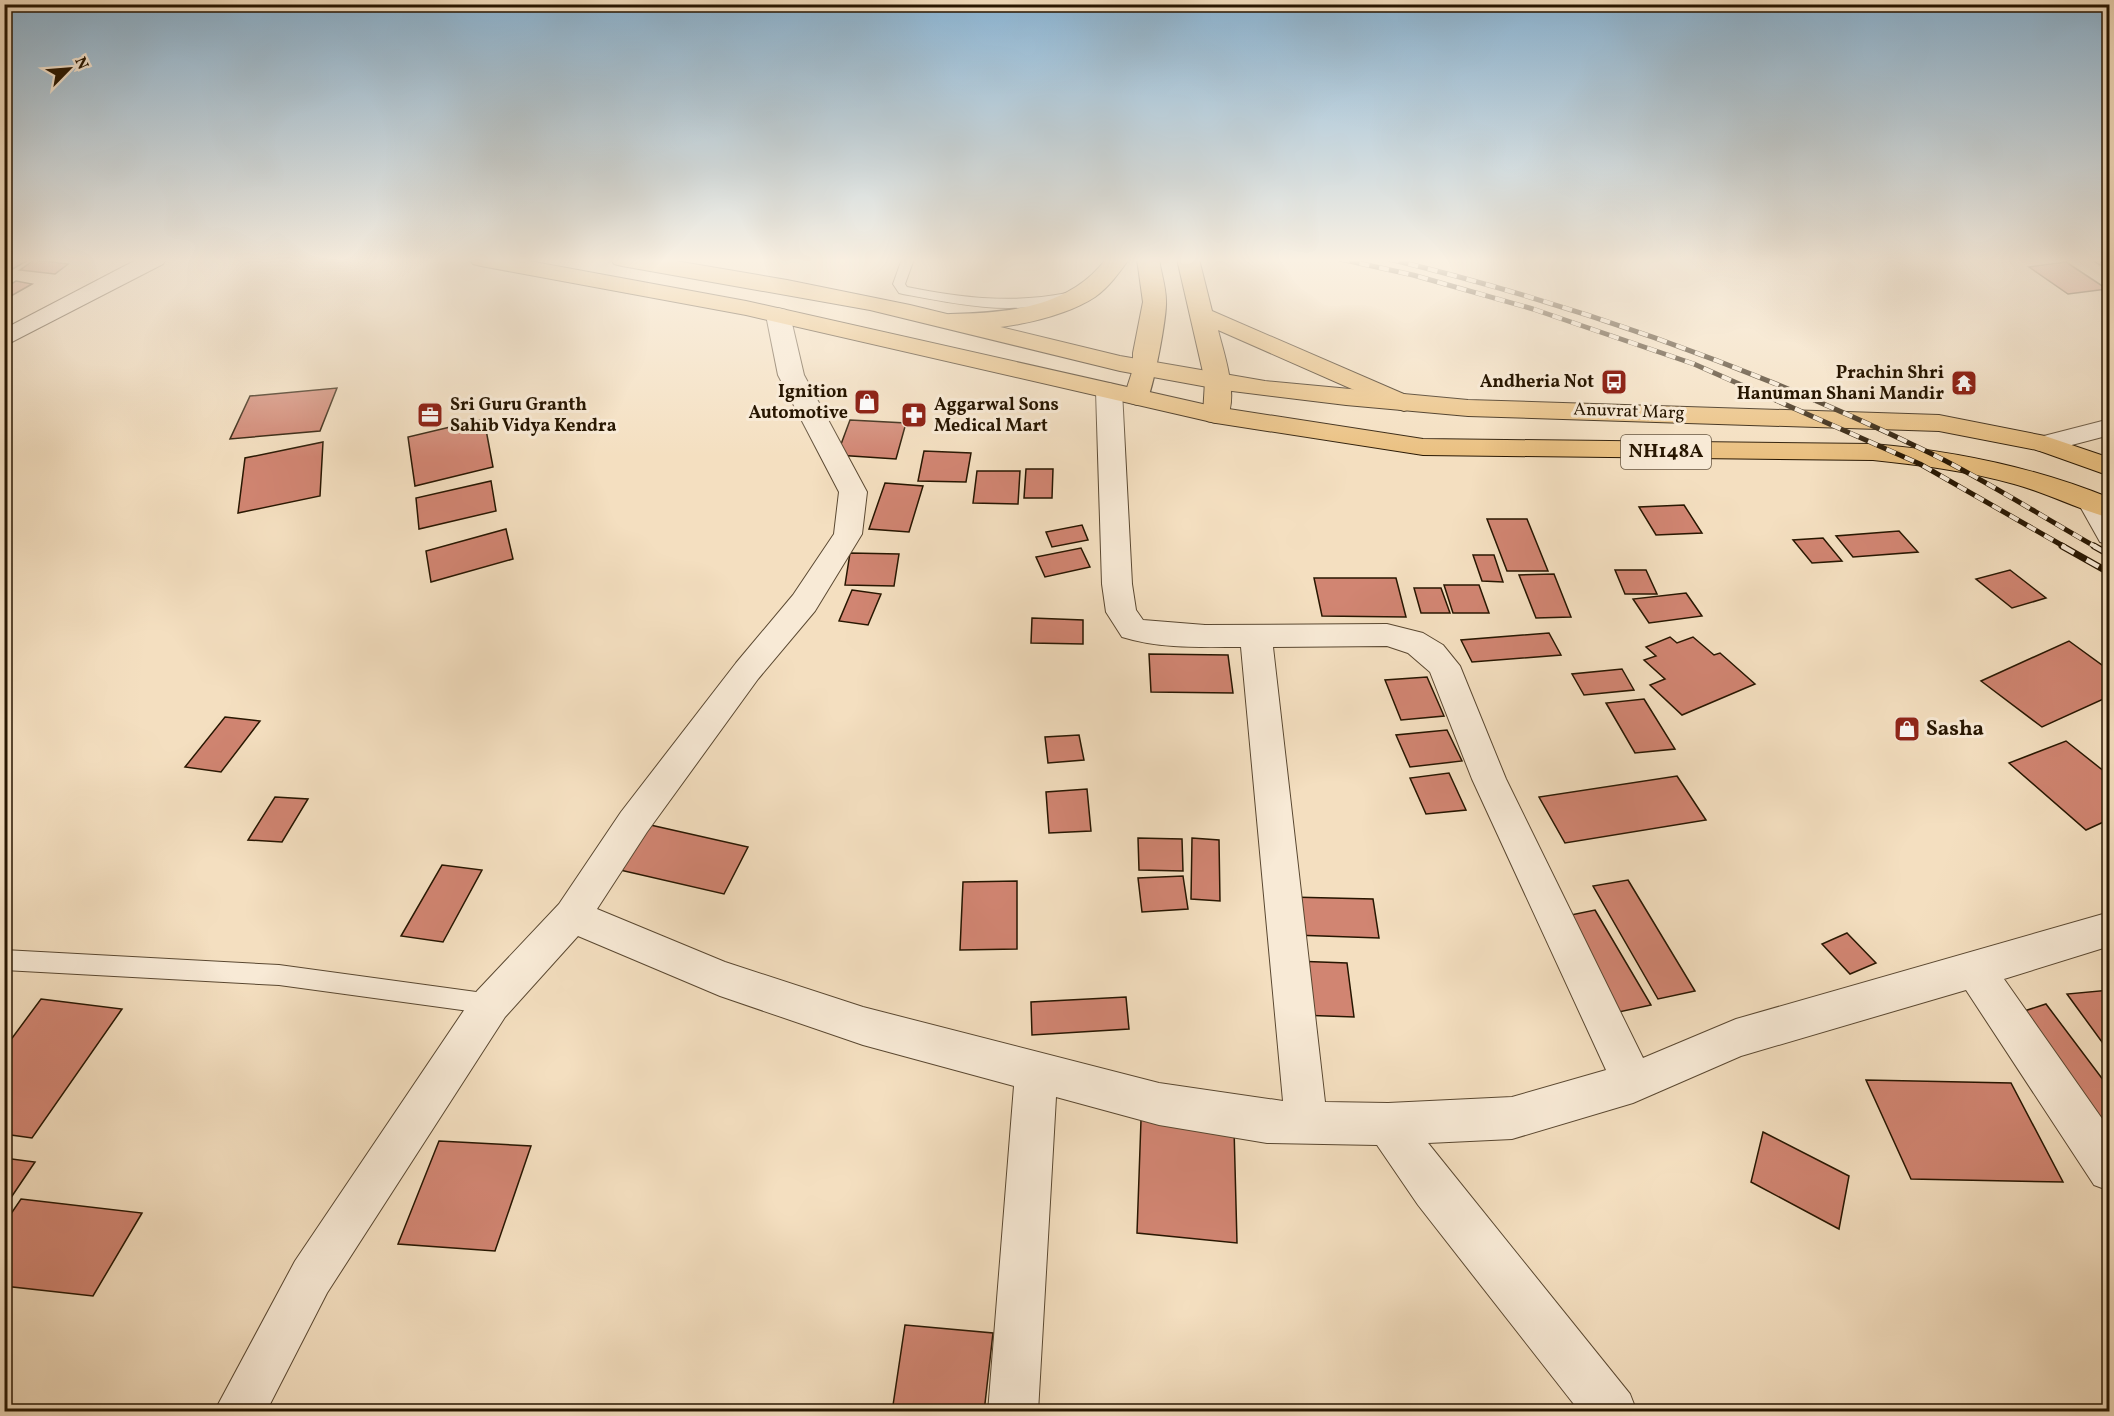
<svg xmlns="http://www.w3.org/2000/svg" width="2114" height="1416" font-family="Vollkorn,serif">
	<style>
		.building { fill: #d18572; stroke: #271601; stroke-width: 1.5 }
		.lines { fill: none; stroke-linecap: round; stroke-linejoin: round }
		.service-casing { stroke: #5a4831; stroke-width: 2 }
		.minor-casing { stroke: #5a4831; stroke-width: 2 }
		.tertiary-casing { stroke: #5a4831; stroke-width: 2 }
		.secondary-casing { stroke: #271601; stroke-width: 2 }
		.primary-casing { stroke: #271601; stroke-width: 2 }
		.trunk-casing { stroke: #271601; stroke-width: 2 }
		.service { fill: #f8ead6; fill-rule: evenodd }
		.minor { fill: #f8ead6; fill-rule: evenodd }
		.tertiary { fill: #f8ead6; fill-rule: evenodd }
		.secondary { fill: #f8ead6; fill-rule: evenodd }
		.primary { fill: #eac080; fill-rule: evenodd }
		.trunk { fill: #eac080; fill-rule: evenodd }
		.rail-far1-casing { stroke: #271601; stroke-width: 5 }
		.rail-casing { stroke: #271601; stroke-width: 7 }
		.rail-far1 { stroke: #f8ead6; stroke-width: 4; stroke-dasharray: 10; stroke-linecap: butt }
		.rail { stroke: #f8ead6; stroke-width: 4.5; stroke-dasharray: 14; stroke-linecap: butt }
		.labels { text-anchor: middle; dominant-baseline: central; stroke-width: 6; stroke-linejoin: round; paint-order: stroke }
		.far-poi-label { font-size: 18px; font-weight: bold; fill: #271601; stroke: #f8ead6; text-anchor: end }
		.far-street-label { font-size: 18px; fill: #271601; stroke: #f8ead6 }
		.shield { fill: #f8ead6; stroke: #665641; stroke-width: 1.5 }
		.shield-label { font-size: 20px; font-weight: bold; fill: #271601 }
		.poi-label { font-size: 21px; font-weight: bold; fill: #271601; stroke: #f8ead6; text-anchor: start }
	</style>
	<rect width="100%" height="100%" fill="#f4dfc0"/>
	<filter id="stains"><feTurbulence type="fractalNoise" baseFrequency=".00333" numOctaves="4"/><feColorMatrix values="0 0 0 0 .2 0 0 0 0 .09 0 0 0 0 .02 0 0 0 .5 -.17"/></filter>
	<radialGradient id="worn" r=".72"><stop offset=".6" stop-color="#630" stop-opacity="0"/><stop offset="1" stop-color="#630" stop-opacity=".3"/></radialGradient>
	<!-- building -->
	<g class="building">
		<path d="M 11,259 L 30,259 L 4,274 L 4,263 Z"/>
		<path d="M 2090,259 L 2110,259 L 2110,264 L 2100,265 Z"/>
		<path d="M 34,260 L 68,264 L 55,274 L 20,270 Z"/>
		<path d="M 2066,262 L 2107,289 L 2068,294 L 2029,267 Z"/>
		<path d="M 16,281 L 32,284 L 4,300 L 4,288 Z"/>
		<path d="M 337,388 L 320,431 L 230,439 L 250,396 Z"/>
		<path d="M 484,419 L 493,467 L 415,486 L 408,437 Z"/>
		<path d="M 850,420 L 906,423 L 896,459 L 837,455 Z"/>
		<path d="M 323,442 L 320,496 L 238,513 L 245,458 Z"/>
		<path d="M 924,451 L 971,453 L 966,482 L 918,481 Z"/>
		<path d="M 1026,469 L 1053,469 L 1052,498 L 1024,498 Z"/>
		<path d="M 977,471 L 1020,471 L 1018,504 L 973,503 Z"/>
		<path d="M 491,481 L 496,511 L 419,529 L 416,498 Z"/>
		<path d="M 885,483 L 923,486 L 909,532 L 869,529 Z"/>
		<path d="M 1684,505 L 1702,533 L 1656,535 L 1639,507 Z"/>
		<path d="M 1487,519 L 1527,519 L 1548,571 L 1507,571 Z"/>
		<path d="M 1082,525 L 1088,540 L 1052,547 L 1046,532 Z"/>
		<path d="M 506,529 L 513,559 L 431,582 L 426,551 Z"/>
		<path d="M 1899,531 L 1918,552 L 1853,557 L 1836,536 Z"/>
		<path d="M 1823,538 L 1842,561 L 1812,563 L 1793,540 Z"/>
		<path d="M 1081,548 L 1090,567 L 1045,577 L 1036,557 Z"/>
		<path d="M 850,553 L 899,554 L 894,586 L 845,585 Z"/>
		<path d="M 1473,555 L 1494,555 L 1503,582 L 1482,581 Z"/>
		<path d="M 1615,570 L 1646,570 L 1657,594 L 1625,594 Z"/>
		<path d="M 2010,570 L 2046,598 L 2012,608 L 1976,579 Z"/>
		<path d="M 1554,574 L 1571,617 L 1536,618 L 1519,575 Z"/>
		<path d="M 1314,578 L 1396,578 L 1406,617 L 1322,616 Z"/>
		<path d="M 1444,585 L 1479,585 L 1489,613 L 1453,613 Z"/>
		<path d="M 1414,588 L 1441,588 L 1450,613 L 1421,613 Z"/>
		<path d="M 852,590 L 881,594 L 868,625 L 839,621 Z"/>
		<path d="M 1686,593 L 1702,616 L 1649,623 L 1633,599 Z"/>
		<path d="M 1032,618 L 1083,620 L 1083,644 L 1031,643 Z"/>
		<path d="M 1549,633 L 1561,655 L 1472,662 L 1461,640 Z"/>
		<path d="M 1670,637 L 1677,643 L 1693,637 L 1714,655 L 1720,653 L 1755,684 L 1682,715 L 1650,685 L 1665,679 L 1644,660 L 1656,656 L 1646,647 Z"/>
		<path d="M 2069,641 L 2110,671 L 2110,696 L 2042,727 L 1981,681 Z"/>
		<path d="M 1149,654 L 1228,655 L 1233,693 L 1151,692 Z"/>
		<path d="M 1622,669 L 1634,690 L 1584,695 L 1572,674 Z"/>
		<path d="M 1427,677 L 1444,716 L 1401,720 L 1385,680 Z"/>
		<path d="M 1644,699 L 1675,749 L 1635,753 L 1606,703 Z"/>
		<path d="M 225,717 L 260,721 L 221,772 L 185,767 Z"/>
		<path d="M 1447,730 L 1462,761 L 1410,767 L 1396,735 Z"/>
		<path d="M 1079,735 L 1084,760 L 1048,763 L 1045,737 Z"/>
		<path d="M 2066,741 L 2110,776 L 2110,819 L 2086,830 L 2009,763 Z"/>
		<path d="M 1449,773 L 1466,810 L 1426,814 L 1410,778 Z"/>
		<path d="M 1677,776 L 1706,820 L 1565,843 L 1539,797 Z"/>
		<path d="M 1087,789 L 1091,831 L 1049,833 L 1046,792 Z"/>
		<path d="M 275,797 L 308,799 L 282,842 L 248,840 Z"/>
		<path d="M 646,824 L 748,847 L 724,894 L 620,870 Z"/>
		<path d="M 1138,838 L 1182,839 L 1183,871 L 1139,870 Z"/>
		<path d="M 1192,838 L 1219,840 L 1220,901 L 1191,899 Z"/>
		<path d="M 442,865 L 482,870 L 443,942 L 401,936 Z"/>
		<path d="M 1183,876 L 1188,909 L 1142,912 L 1138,878 Z"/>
		<path d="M 1628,880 L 1695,991 L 1658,999 L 1593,886 Z"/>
		<path d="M 1017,881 L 1017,949 L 960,950 L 963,882 Z"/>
		<path d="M 1289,897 L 1373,899 L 1379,938 L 1293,935 Z"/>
		<path d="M 1595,910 L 1651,1005 L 1619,1012 L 1566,916 Z"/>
		<path d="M 1847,933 L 1876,963 L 1850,974 L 1822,944 Z"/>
		<path d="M 1294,961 L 1347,963 L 1354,1017 L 1299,1015 Z"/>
		<path d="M 2110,990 L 2110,1053 L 2067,994 Z"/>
		<path d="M 1126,997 L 1129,1029 L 1032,1035 L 1031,1002 Z"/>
		<path d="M 41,999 L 122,1009 L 32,1138 L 4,1134 L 4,1049 Z"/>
		<path d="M 2046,1004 L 2110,1089 L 2110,1135 L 2018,1013 Z"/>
		<path d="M 1866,1080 L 2011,1083 L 2063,1182 L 1911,1179 Z"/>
		<path d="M 1141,1120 L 1234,1128 L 1237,1243 L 1137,1233 Z"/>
		<path d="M 1763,1132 L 1849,1176 L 1839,1229 L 1751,1182 Z"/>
		<path d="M 439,1141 L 531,1146 L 495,1251 L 398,1244 Z"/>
		<path d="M 4,1158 L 35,1162 L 4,1208 Z"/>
		<path d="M 21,1199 L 142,1213 L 93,1296 L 4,1286 L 4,1224 Z"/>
		<path d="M 905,1325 L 993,1333 L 984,1412 L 892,1412 Z"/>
	</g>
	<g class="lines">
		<!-- service casing -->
		<g class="service-casing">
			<g id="service">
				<path d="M 902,259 L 914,259 L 905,284 L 907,287 C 962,298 1012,304 1067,293 L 1073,297 C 1068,302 1059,302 1052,304 C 1001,314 952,303 903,294 L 899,293 L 893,284 Z"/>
				<path d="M 4,950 L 279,965 L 491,994 L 499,997 L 502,1004 L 499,1011 L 491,1014 L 279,985 L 4,970 Z"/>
			</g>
		</g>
		<!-- minor casing -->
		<g class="minor-casing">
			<g id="minor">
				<path d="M 778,308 L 786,310 L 790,315 L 804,375 L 867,492 L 862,534 L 815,611 L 758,679 L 647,832 L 597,909 L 725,962 L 863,1007 L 1159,1083 L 1283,1101 L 1241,647 C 1201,647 1161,649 1122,637 L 1106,612 L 1102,584 L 1096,391 L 1100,386 L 1109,383 L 1118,386 L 1122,391 L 1132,584 L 1136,610 L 1143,620 L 1205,625 L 1387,624 L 1423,633 L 1443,645 L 1460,666 L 1506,779 L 1643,1058 L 1736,1019 L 2110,912 L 2110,946 L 2004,979 L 2110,1130 L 2110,1191 L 2094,1185 L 1966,990 L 1741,1056 L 1633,1103 L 1512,1139 L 1428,1143 L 1630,1394 L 1637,1412 L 1580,1412 L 1418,1205 L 1377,1145 L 1267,1143 L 1159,1125 L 1056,1097 L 1038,1412 L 988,1412 L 1014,1086 L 863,1045 L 720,996 L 578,936 L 505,1017 L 327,1293 L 266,1412 L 214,1412 L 295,1261 L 477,991 L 559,904 L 621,812 L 736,663 L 793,595 L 834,534 L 839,492 L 778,375 L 766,315 L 770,310 ZM 1387,646 L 1408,653 L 1430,672 L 1472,779 L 1606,1070 L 1512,1097 L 1388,1103 L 1325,1102 L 1273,647 Z"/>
				<path d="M 2091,492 L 2101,495 L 2110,509 L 2110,545 L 2100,542 L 2077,501 L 2081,495 Z"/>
			</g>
		</g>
		<!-- tertiary casing -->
		<g class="tertiary-casing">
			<path id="tertiary" d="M 2110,419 L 2110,435 L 2045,452 L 2036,450 L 2032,444 L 2036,438 Z"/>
		</g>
		<!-- secondary casing -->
		<g class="secondary-casing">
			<path id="secondary" d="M 138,259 L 166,259 L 163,264 L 4,346 L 4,329 Z"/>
		</g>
		<!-- primary casing -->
		<g class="primary-casing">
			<g id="primary">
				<path d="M 1106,259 L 1129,259 C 1119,273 1109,287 1095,297 C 1060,320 982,336 942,326 L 938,321 L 942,316 L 950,314 C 1007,313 1069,308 1106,259 Z"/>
				<path d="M 1137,259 L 1159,259 C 1161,273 1166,287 1166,301 C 1167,316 1153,392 1146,402 L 1137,405 L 1128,402 L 1124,397 L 1133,369 L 1133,353 L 1143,302 Z"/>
				<path d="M 1177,259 L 1199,259 L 1212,311 L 1413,398 L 1417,403 L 1413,408 L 1404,411 L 1395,408 L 1218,330 C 1224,354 1240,399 1225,421 L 1216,423 L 1207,421 L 1203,415 L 1205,381 Z"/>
			</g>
		</g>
		<!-- trunk casing -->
		<g class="trunk-casing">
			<g id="trunk">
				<path d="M 470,259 L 518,259 L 746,301 L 1216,407 L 1423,439 L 1873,444 C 1954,451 2034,467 2110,498 L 2110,518 C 2077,509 2047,493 2014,484 C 1968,471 1920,465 1873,460 L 1423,455 L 1216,423 L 746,315 L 481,266 L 473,264 Z"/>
				<path d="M 611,259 L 664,259 L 787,280 L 910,305 L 1120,356 L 1265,381 L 1468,400 L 1939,415 L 2045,436 L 2110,458 L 2110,476 L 2037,450 L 1939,431 L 1468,416 L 1346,405 L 1224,390 L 1120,371 L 870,310 L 622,266 L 614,264 Z"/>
			</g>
		</g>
		<!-- service -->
		<use href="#service" class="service"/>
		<!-- minor -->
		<use href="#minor" class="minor"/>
		<!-- tertiary -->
		<use href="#tertiary" class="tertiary"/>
		<!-- secondary -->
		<use href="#secondary" class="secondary"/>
		<!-- primary -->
		<use href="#primary" class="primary"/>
		<!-- trunk -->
		<use href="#trunk" class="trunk"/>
		<!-- rail-far1 casing -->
		<g class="rail-far1-casing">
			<g id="rail-far1">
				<path d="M 1340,259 L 1413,275 L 1533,309 L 1694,364 L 1920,464 L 2065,547"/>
				<path d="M 1389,259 C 1575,304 1758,369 1930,453 C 1987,481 2041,516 2096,547"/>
			</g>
		</g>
		<!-- rail casing -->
		<g class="rail-casing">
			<g id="rail">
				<path d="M 2062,546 L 2110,573"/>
				<path d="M 2094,546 L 2110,555"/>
			</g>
		</g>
		<!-- rail-far1 -->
		<use href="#rail-far1" class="rail-far1"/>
		<!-- rail -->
		<use href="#rail" class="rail"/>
	</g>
	<!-- sky -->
	<linearGradient id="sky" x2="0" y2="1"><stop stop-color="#8bb6d6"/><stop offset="0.57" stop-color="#faf1e3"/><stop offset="1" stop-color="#faf1e3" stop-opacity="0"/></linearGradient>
	<rect width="2114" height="457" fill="url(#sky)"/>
	<!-- icons -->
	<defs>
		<g id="bus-square" transform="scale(1.35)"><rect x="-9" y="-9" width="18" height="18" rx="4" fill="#8f2418" stroke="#f8ead6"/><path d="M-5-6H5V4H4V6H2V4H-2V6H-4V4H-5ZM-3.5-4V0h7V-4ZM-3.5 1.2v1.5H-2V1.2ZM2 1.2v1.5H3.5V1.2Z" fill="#fff"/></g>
		<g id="temple-square" transform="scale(1.35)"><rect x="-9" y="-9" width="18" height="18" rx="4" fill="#8f2418" stroke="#f8ead6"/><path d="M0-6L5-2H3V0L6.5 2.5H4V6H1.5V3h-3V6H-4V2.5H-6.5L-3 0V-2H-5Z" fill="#fff"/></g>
		<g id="shop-square" transform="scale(1.35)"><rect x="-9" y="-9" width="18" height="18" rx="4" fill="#8f2418" stroke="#f8ead6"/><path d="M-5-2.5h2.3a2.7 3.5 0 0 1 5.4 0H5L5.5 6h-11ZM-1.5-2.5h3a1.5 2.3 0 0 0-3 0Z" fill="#fff"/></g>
		<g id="office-square" transform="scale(1.35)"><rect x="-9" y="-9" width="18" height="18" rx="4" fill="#8f2418" stroke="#f8ead6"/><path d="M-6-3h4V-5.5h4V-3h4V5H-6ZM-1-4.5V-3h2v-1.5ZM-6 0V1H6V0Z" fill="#fff"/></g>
		<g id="pharmacy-square" transform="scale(1.35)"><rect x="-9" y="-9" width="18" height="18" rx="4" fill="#8f2418" stroke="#f8ead6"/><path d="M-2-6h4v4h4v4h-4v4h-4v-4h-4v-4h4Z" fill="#fff"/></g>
	</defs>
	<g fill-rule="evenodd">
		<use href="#bus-square" x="1614" y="382"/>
		<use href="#temple-square" x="1964" y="383"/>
		<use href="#shop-square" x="867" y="402"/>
		<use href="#office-square" x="430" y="415"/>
		<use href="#pharmacy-square" x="914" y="415"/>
		<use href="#shop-square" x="1907" y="729"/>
	</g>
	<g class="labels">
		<!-- far-poi labels -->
		<g class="far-poi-label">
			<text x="1944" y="373">Prachin Shri<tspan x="1944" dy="21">Hanuman Shani Mandir</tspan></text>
			<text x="1594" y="382">Andheria Not</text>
			<text x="848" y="392">Ignition<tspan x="848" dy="21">Automotive</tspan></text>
			<text x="450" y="405" text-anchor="start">Sri Guru Granth<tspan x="450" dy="21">Sahib Vidya Kendra</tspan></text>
			<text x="934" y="405" text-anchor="start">Aggarwal Sons<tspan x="934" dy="21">Medical Mart</tspan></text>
		</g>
		<!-- far-street labels -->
		<g class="far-street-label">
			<text transform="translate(1629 412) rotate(2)">Anuvrat Marg</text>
		</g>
		<!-- shield labels -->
		<rect class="shield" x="1621" y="435" width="90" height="34" rx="4.5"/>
		<g class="shield-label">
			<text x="1666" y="452">NH148A</text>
		</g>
		<!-- poi labels -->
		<g class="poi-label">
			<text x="1926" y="729">Sasha</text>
		</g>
	</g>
	<!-- margin -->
	<rect width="2114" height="1416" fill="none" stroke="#f4dfc0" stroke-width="24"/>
	<rect x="6" y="6" width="2102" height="1404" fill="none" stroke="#271601" stroke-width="3"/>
	<rect x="12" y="12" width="2090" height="1392" fill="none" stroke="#271601" stroke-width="1.5"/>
	<!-- north arrow -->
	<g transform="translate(69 69) rotate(65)" stroke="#f8ead6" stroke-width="4.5" paint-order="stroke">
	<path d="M0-4.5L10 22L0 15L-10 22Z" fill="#271601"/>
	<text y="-9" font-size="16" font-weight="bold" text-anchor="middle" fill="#271601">N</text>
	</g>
	<rect width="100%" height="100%" filter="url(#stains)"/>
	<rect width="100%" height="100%" fill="url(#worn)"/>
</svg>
